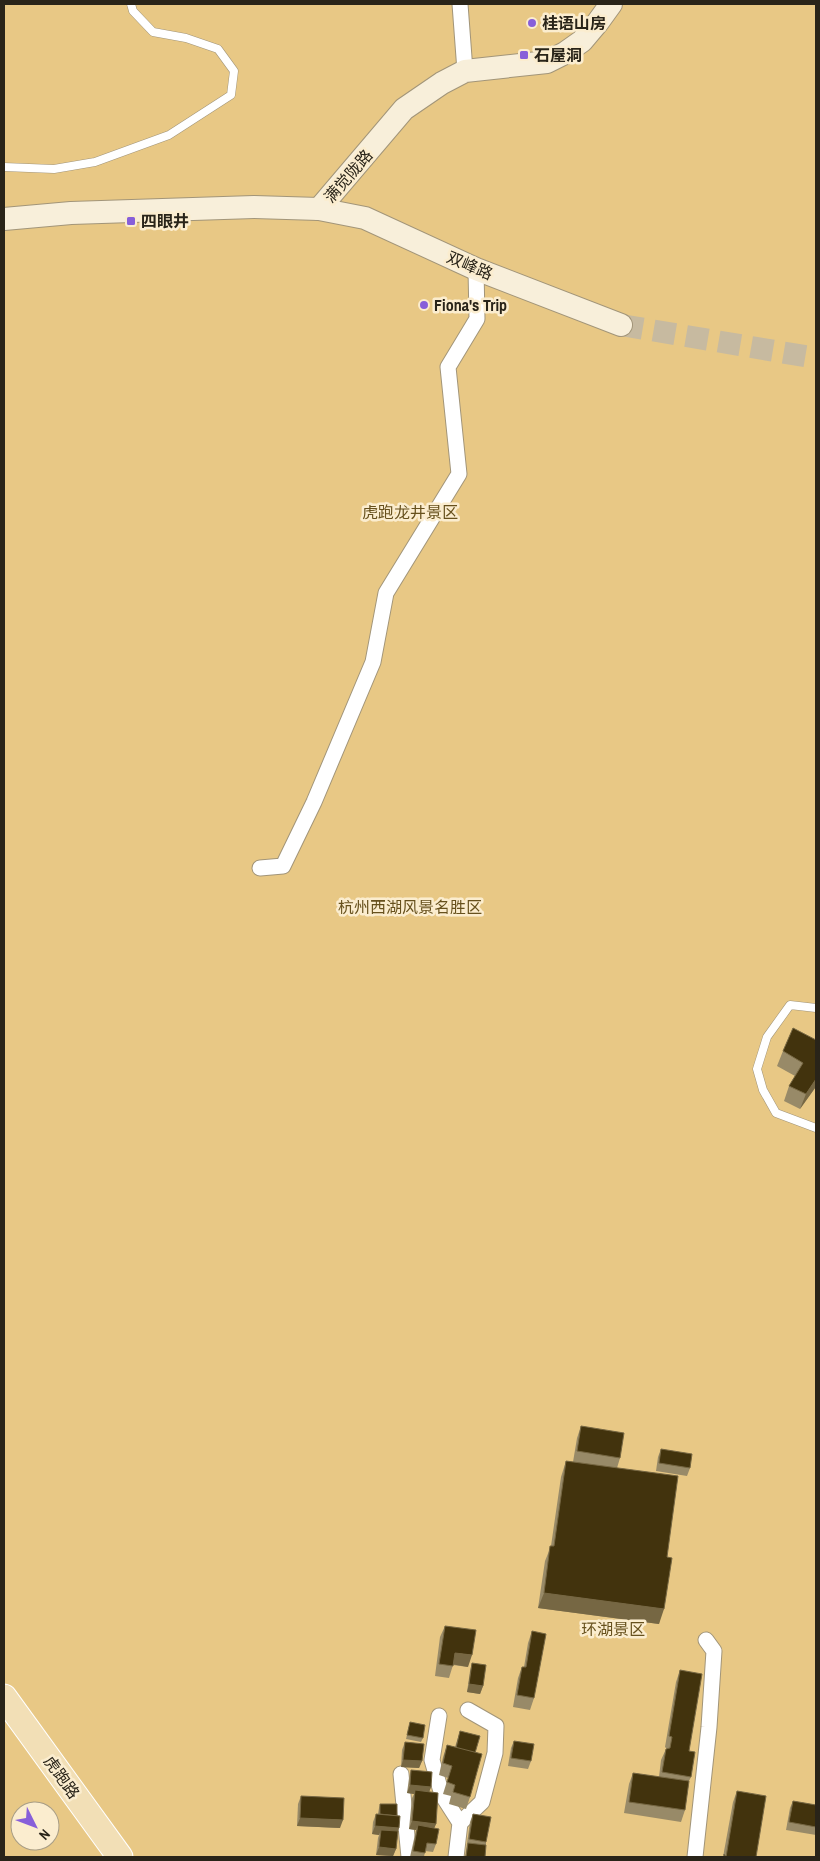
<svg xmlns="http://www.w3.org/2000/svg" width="820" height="1861" font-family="'Archivo Narrow','Noto Sans SC',sans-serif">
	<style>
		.green { fill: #e8c885; fill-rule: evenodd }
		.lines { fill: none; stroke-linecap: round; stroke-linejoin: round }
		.secondary-tunnel { stroke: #c7baa0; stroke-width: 22; stroke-dasharray: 22 11; stroke-linecap: butt }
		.lane-casing { stroke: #a29579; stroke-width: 9 }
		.street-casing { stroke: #a29579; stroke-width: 17 }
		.secondary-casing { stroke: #a29579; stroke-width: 24 }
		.primary-casing { stroke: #fff; stroke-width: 27 }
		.lane { stroke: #fff; stroke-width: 8 }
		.street { stroke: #fff; stroke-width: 15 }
		.secondary { stroke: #f8efda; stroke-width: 22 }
		.primary { stroke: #f2dfb6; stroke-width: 25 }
		.wall { fill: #988a68 }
		.shaded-wall { fill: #766743 }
		.building { fill: #42330d; stroke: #766743 }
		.poi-dot { fill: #875fd9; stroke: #fbedcf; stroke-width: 2 }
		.labels { text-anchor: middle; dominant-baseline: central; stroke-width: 5; stroke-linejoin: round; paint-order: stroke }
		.poi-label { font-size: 16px; font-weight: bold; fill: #292419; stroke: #fbedcf; text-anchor: start }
		.street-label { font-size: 16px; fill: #292419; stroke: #fbedcf }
		.park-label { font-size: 16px; fill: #67511d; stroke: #fbedcf }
	</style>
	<rect width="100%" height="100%" fill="#eee0c2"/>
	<!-- green -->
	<path class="green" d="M 4,4 L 816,4 L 816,1857 L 4,1857 ZM 20,1811 L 50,1811 L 50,1841 L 20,1841 Z"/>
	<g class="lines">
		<!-- secondary-tunnel -->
		<path class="secondary-tunnel" d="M 621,325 L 816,358"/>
		<!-- lane casing -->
		<g class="lane-casing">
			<g id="lane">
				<path d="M 4,167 L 54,169 L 95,162 L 169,135 L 231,95 L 234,71 L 218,49 L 186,38 L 153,32 L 133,11 L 131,4"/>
				<path d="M 816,1008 L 790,1005 L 767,1037 L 757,1069 L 763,1090 L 776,1113 L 816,1128"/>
			</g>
		</g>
		<!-- street casing -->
		<g class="street-casing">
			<g id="street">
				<path d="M 460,4 L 465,71"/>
				<path d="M 260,868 L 283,866 L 314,802 L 373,662 L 386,593 L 459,474 L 448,367 L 477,319 L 476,269"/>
				<path d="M 439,1716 L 432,1760 L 442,1795 L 460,1823 L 456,1857"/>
				<path d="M 401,1774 L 409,1857"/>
				<path d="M 460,1823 L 482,1802 L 495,1753 L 496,1726 L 468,1710"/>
				<path d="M 695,1857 L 709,1727 L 714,1651 L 706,1640"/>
			</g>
		</g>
		<!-- secondary casing -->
		<g class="secondary-casing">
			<g id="secondary">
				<path d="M 319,209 L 404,109 L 442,83 L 465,71 L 547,62 L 565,53 L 582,41 L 598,22 L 611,4"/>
				<path d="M 4,219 L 71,213 L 254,207 L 319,209 L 365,218 L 476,269 L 621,325"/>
			</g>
		</g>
		<!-- primary casing -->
		<g class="primary-casing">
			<path id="primary" d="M 4,1697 L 120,1857"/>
		</g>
		<!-- lane -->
		<use href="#lane" class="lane"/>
		<!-- street -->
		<use href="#street" class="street"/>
		<!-- secondary -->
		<use href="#secondary" class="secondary"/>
		<!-- primary -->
		<use href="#primary" class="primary"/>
	</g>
	<!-- wall -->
	<g class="wall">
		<path d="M 816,1040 L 816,1089 L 815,1088 L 800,1109 L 784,1101 L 789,1086 L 795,1076 L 777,1066 L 783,1051 Z"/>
		<path d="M 581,1426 L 620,1458 L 617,1468 L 667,1557 L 659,1624 L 538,1608 L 545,1561 L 551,1546 L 561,1477 L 566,1461 L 573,1462 L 577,1438 Z"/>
		<path d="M 661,1449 L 690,1468 L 687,1476 L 656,1471 L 658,1457 Z"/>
		<path d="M 445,1626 L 468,1667 L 453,1665 L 449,1678 L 435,1676 L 440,1637 Z"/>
		<path d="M 532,1631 L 534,1698 L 530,1710 L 513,1707 L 518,1678 L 522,1667 L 524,1667 L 528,1643 Z"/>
		<path d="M 472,1663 L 483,1686 L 480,1694 L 467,1692 L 470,1671 Z"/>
		<path d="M 680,1670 L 689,1751 L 691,1777 L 689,1781 L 685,1810 L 681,1822 L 624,1813 L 629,1784 L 633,1773 L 659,1777 L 661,1760 L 666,1749 L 667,1749 L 665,1747 L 676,1682 Z"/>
		<path d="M 410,1722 L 423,1738 L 421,1742 L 406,1739 Z"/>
		<path d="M 460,1731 L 475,1753 L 470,1797 L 466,1809 L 449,1804 L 451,1796 L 443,1794 L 448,1778 L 439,1775 L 443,1757 L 447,1745 L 455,1747 Z"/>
		<path d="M 514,1741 L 531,1761 L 528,1769 L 508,1766 L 511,1748 Z"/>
		<path d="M 405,1742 L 422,1761 L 419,1768 L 401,1767 L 402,1750 Z"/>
		<path d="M 411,1770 L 431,1787 L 429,1792 L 436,1824 L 434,1828 L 436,1844 L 433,1852 L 425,1851 L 424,1857 L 410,1857 L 416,1830 L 409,1829 L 412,1798 L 414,1794 L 407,1793 L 409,1778 Z"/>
		<path d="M 737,1791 L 756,1857 L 723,1857 L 733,1802 Z"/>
		<path d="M 301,1796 L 340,1828 L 297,1826 L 298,1804 Z"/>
		<path d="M 793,1801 L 816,1805 L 816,1835 L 786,1830 L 790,1808 Z"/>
		<path d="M 380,1804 L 397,1816 L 398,1832 L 396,1849 L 393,1856 L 376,1855 L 378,1838 L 379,1835 L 372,1834 L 373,1822 L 376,1814 L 378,1814 L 379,1808 Z"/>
		<path d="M 473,1814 L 486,1842 L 486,1845 L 485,1857 L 465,1857 L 470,1822 Z"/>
	</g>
	<!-- shaded-wall -->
	<g class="shaded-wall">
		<path d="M 816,1079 L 816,1084 L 815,1088 L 800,1109 L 806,1094 Z"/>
		<path d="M 544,1593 L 664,1609 L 659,1624 L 538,1608 Z"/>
		<path d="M 455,1653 L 472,1655 L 468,1667 L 451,1664 Z"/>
		<path d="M 469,1684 L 483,1686 L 480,1694 L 467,1692 Z"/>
		<path d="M 403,1760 L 422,1761 L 419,1768 L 401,1767 Z"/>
		<path d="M 410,1785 L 431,1787 L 428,1795 L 415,1790 L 414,1794 L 407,1793 Z"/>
		<path d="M 300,1818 L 343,1820 L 340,1828 L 297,1826 Z"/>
		<path d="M 412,1821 L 436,1824 L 433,1831 L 418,1825 L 416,1830 L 409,1829 Z"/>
		<path d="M 375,1826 L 399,1828 L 396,1836 L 381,1830 L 379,1835 L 372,1834 Z"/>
		<path d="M 379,1847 L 396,1849 L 393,1856 L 376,1855 Z"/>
	</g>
	<!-- building -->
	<g class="building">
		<path d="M 793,1028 L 816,1040 L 816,1079 L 806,1094 L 789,1086 L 803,1063 L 783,1051 Z"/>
		<path d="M 581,1426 L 624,1433 L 620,1458 L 577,1451 Z"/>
		<path d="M 661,1449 L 692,1454 L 690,1468 L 659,1463 Z"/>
		<path d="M 566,1461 L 678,1476 L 667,1557 L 672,1558 L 664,1609 L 544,1593 L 550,1546 L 554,1546 Z"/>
		<path d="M 445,1626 L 476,1630 L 472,1655 L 455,1653 L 453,1666 L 439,1664 Z"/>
		<path d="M 532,1631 L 546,1634 L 534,1698 L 517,1695 L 522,1667 L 526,1667 Z"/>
		<path d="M 472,1663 L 486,1665 L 483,1686 L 469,1684 Z"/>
		<path d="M 680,1670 L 702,1674 L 689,1751 L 695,1752 L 691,1777 L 662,1772 L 666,1749 L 670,1748 L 672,1737 L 669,1736 Z"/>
		<path d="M 410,1722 L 425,1725 L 423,1738 L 407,1735 Z"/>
		<path d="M 460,1731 L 480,1736 L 475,1753 L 456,1748 Z"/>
		<path d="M 514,1741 L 534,1744 L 531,1761 L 511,1758 Z"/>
		<path d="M 405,1742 L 424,1744 L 422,1761 L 403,1760 Z"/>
		<path d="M 447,1745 L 482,1754 L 470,1797 L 453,1792 L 455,1785 L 447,1782 L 452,1766 L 443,1763 Z"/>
		<path d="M 411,1770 L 432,1772 L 431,1787 L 410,1785 Z"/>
		<path d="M 633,1773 L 689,1781 L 685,1810 L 629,1802 Z"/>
		<path d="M 415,1790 L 438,1793 L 436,1824 L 412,1821 Z"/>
		<path d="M 737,1791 L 766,1796 L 756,1857 L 724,1857 L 724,1854 L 726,1857 Z"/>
		<path d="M 301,1796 L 344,1798 L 343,1820 L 300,1818 Z"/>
		<path d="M 793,1801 L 816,1805 L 816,1827 L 789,1822 Z"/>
		<path d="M 380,1804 L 397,1804 L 397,1816 L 380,1814 Z"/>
		<path d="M 376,1814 L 400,1816 L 399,1828 L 375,1826 Z"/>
		<path d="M 473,1814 L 491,1817 L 486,1842 L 469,1839 Z"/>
		<path d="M 418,1825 L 439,1829 L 436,1844 L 427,1843 L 425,1853 L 413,1851 Z"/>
		<path d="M 381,1830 L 398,1831 L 396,1849 L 379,1847 Z"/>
		<path d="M 468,1843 L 486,1845 L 485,1857 L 466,1857 Z"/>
	</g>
	<!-- markers -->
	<g class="poi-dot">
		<circle cx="532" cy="23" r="5"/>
		<rect x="519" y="50" width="10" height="10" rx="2.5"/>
		<rect x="126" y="216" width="10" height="10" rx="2.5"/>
		<circle cx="424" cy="305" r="5"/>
	</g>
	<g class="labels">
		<!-- poi labels -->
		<g class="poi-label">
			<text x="542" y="23">桂语山房</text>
			<text x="534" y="55">石屋洞</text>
			<text x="141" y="221">四眼井</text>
			<text x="434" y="305">Fiona's Trip</text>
		</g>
		<!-- street labels -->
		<g class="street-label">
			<text transform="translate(348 176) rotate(-49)">满觉陇路</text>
			<text transform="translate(470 265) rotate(23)">双峰路</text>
			<text transform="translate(62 1777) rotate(54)">虎跑路</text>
		</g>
		<!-- park labels -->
		<g class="park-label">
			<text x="410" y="512">虎跑龙井景区</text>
			<text x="410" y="907">杭州西湖风景名胜区</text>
			<text x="613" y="1629">环湖景区</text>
		</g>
	</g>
	<!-- border -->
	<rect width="820" height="1861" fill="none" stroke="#292419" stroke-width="10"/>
	<!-- north arrow -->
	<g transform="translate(35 1826) rotate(132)"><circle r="24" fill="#fbedcf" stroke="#a79d86"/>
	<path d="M0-4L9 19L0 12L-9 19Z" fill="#875fd9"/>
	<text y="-8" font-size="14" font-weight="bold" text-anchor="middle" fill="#292419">N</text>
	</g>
</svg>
